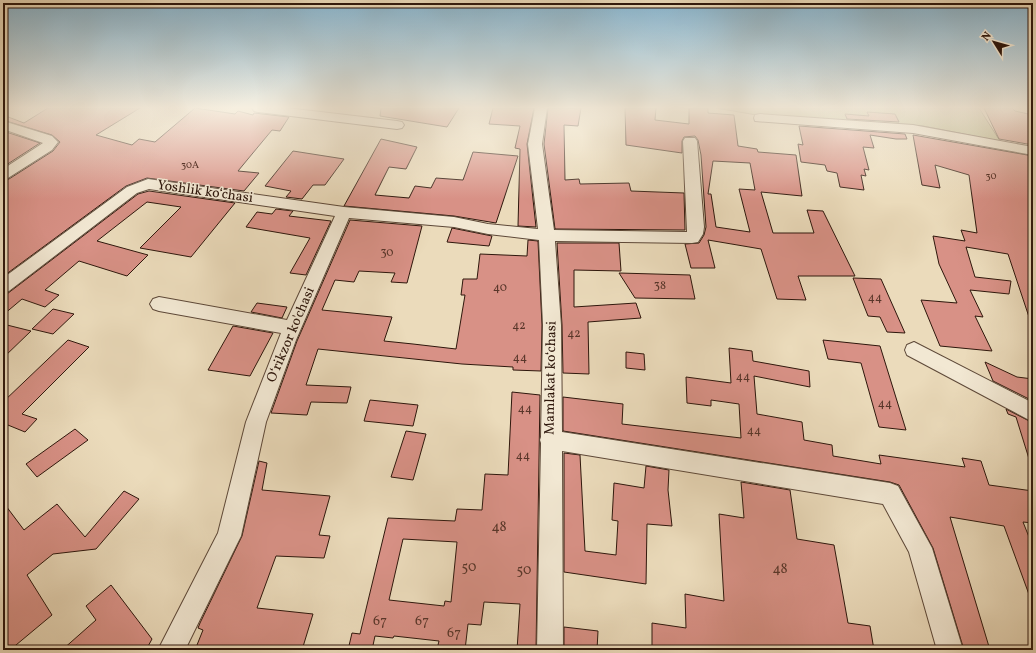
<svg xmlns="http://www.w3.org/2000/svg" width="1036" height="653" font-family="Vollkorn,serif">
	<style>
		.green { fill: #bbbf8d; stroke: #746b4c }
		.building { fill: #d89186; stroke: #2e170c; fill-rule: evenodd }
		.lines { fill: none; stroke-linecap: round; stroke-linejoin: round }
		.minor-casing { stroke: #5d4838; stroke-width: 2 }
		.minor { fill: #f2e8d3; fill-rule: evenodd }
		.labels { text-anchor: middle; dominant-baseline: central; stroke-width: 3; stroke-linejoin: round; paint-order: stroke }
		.far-number-label { font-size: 10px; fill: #58362a }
		.number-label { font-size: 12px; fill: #58362a }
		.street-label { font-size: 14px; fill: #2e170c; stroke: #f2e8d3 }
		.near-number-label { font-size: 14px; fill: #58362a }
	</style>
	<rect width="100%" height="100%" fill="#ebdbbb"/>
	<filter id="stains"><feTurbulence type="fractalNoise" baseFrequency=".005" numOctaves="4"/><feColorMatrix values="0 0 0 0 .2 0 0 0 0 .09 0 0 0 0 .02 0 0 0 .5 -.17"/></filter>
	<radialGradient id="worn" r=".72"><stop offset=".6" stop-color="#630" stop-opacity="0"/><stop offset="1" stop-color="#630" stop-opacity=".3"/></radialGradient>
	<!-- green -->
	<path class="green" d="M 716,108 L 979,108 L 1000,141 L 923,126 L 774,118 Z"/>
	<!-- building -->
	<g class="building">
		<path d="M 48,108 L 140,108 L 96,135 L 132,145 L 139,139 L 155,142 L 195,108 L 235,114 L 238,111 L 253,115 L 254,113 L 289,117 L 280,131 L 272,130 L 238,171 L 259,173 L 244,191 L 147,178 L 126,186 L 5,275 L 3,274 L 3,180 L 9,179 L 53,151 L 60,142 L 52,135 L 3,120 L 3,115 L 24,123 Z"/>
		<path d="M 381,108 L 459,108 L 447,127 L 380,116 Z"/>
		<path d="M 493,108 L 534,108 L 527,144 L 536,227 L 518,226 L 520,149 L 515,148 L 520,126 L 489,124 Z"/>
		<path d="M 548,108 L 581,108 L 578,126 L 564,125 L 565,180 L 579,179 L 580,184 L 629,183 L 631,191 L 684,193 L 685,230 L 555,229 L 544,144 Z"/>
		<path d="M 625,108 L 656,108 L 655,120 L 689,124 L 689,108 L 708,108 L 708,113 L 734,115 L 738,146 L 757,149 L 758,152 L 796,155 L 802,196 L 761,192 L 773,233 L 814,233 L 807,210 L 823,211 L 855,276 L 798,276 L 806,300 L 777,299 L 761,249 L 708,240 L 715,268 L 691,268 L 685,244 L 699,243 L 704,235 L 706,227 L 701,155 L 698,140 L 695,136 L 684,137 L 682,141 L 682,153 L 626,145 ZM 713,161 L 750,163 L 755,190 L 739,189 L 750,232 L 716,227 L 711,194 L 708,194 Z"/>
		<path d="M 984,108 L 1012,108 L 1015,111 L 1033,115 L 1033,145 L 999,139 Z"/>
		<path d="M 867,112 L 895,114 L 899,122 L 847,119 L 845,114 L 869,116 Z"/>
		<path d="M 799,126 L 905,134 L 907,139 L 896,139 L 870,135 L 874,148 L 863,147 L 869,170 L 864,169 L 866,176 L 861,175 L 864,190 L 840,187 L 837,173 L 827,171 L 825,165 L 801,162 L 798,144 L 803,145 Z"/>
		<path d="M 3,131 L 40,143 L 3,167 Z"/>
		<path d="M 913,135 L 1033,156 L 1033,320 L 1030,320 L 1008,254 L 966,247 L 975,277 L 1011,281 L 1009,294 L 970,290 L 983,317 L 975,316 L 992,351 L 940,346 L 921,300 L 957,303 L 939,264 L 933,236 L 965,241 L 961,230 L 977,233 L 969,175 L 935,165 L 940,188 L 922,185 Z"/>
		<path d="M 381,139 L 417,147 L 406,169 L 389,167 L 375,195 L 409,198 L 415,186 L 431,188 L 436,178 L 463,180 L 473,152 L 518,156 L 496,223 L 454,216 L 344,206 Z"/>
		<path d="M 293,151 L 344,159 L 325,185 L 313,185 L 302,199 L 286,197 L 291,191 L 265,186 Z"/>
		<path d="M 149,191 L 235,203 L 191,257 L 140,248 L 181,207 L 147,202 L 97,241 L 148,255 L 127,276 L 79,261 L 45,290 L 59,295 L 45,307 L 22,299 L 3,315 L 3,297 L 138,194 Z"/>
		<path d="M 276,209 L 293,211 L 289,216 L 331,221 L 306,275 L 290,273 L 310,238 L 246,227 L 257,212 L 272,214 Z"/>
		<path d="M 350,220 L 422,226 L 407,283 L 391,282 L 395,273 L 359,271 L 354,282 L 335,280 L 322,310 L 392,317 L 384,341 L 413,344 L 456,349 L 465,295 L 461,295 L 463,279 L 477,279 L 480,254 L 527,256 L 528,240 L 538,241 L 542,325 L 541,371 L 513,370 L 513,367 L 462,364 L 318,349 L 306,385 L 351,387 L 347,403 L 311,402 L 307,415 L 271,413 L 297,341 Z"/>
		<path d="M 452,228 L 492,236 L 489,246 L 447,242 Z"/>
		<path d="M 557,243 L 619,243 L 621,271 L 574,270 L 574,307 L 636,303 L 641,318 L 588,322 L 589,374 L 563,373 L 562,325 Z"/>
		<path d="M 619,273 L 690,275 L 695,299 L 635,298 Z"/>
		<path d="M 853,278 L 881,279 L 905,333 L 887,332 L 880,317 L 868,316 Z"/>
		<path d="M 257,303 L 287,307 L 282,318 L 251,312 Z"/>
		<path d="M 53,309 L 74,314 L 53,334 L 32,329 Z"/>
		<path d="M 3,324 L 31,331 L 3,358 Z"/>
		<path d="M 233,326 L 273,333 L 250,376 L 208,370 Z"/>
		<path d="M 68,340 L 89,347 L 22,414 L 37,419 L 25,432 L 3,423 L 3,402 Z"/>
		<path d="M 823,340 L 880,346 L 906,430 L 879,427 L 861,363 L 828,359 Z"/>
		<path d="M 729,348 L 752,351 L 753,361 L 809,371 L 810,387 L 754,376 L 757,414 L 802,422 L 804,440 L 832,445 L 833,456 L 881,464 L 879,455 L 965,467 L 962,458 L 981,461 L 989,485 L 1033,491 L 1033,523 L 1023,522 L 1033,547 L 1033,600 L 1031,600 L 1004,526 L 950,517 L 990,650 L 964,650 L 933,548 L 899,485 L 890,482 L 563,431 L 563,397 L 623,404 L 622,424 L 741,438 L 739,404 L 711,400 L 711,406 L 687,403 L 686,377 L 731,383 Z"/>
		<path d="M 626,352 L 644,354 L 645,370 L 626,368 Z"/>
		<path d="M 985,362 L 1017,377 L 1033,379 L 1033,401 L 993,381 Z"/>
		<path d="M 512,392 L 540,395 L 536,650 L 517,650 L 520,604 L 484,602 L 481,625 L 468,624 L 465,650 L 437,649 L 439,641 L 394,636 L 393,638 L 375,636 L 372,650 L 348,650 L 352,633 L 360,634 L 388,518 L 455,521 L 457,509 L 482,510 L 485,474 L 508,475 ZM 403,539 L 457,542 L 451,602 L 445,601 L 444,606 L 389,600 Z"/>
		<path d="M 370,400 L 418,405 L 413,426 L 364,421 Z"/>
		<path d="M 1006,409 L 1033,423 L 1033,461 L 1030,462 L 1016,417 L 1008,414 Z"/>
		<path d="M 75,429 L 88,440 L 37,477 L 26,464 Z"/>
		<path d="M 406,431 L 426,434 L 413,480 L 391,477 Z"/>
		<path d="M 564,453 L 580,455 L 585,551 L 616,555 L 618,521 L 612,520 L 614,483 L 644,488 L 646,466 L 669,470 L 668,490 L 672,526 L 647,524 L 646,584 L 564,572 Z"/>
		<path d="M 259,461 L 267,463 L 262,490 L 330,496 L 319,535 L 330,536 L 324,558 L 276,556 L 257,608 L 313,614 L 302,650 L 195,650 L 203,630 L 198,628 L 200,623 L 242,536 Z"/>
		<path d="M 741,482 L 790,490 L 797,539 L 834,545 L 848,623 L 870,626 L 874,650 L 664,650 L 652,648 L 652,623 L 686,628 L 685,594 L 724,601 L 719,514 L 744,518 Z"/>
		<path d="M 124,491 L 139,499 L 96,549 L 53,554 L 27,575 L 52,615 L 10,650 L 3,650 L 3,502 L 24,530 L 57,504 L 85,537 Z"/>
		<path d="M 111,585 L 152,639 L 146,650 L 62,650 L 96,620 L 86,606 Z"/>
		<path d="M 564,627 L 598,631 L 597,650 L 564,650 Z"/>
	</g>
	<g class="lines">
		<!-- minor casing -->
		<g class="minor-casing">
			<g id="minor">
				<path d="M 252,108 L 287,108 L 397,121 L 402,122 L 404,125 L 402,128 L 397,129 L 258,112 L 254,111 Z"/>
				<path d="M 535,108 L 547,108 L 542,144 L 554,230 L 687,232 L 683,141 L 685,138 L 695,138 L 697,141 L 704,227 L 703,234 L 698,242 L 692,243 L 555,241 L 561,325 L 562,432 L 890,483 L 898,486 L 932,548 L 963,650 L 937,650 L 909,552 L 883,504 L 562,451 L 563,650 L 537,650 L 541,443 L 540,440 L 541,437 L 543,325 L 539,240 L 488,234 L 454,227 L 349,218 L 296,340 L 266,422 L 241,536 L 237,544 L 185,650 L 158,650 L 218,533 L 246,422 L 281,333 L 159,311 L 153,309 L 150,304 L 153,299 L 159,297 L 287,320 L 335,216 L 149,189 L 137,193 L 9,291 L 3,293 L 3,278 L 127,187 L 148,179 L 344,207 L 454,217 L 488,224 L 538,229 L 528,144 Z"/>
				<path d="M 760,114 L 913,125 L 1033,147 L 1033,155 L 913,133 L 755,121 L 754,118 L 755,115 Z"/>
				<path d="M 3,121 L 52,136 L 58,142 L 52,150 L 8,178 L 3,179 L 3,169 L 43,143 L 3,129 Z"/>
				<path d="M 914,342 L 1033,403 L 1033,422 L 907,355 L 905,350 L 907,345 Z"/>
			</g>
		</g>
		<!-- minor -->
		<use href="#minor" class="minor"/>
	</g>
	<!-- sky -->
	<linearGradient id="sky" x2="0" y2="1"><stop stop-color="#88b7d2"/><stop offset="0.54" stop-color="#f6efe0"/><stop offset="1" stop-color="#f6efe0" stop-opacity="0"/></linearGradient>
	<rect width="1036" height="199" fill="url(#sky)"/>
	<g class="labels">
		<!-- far-number labels -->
		<g class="far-number-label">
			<text x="190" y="165">30А</text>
			<text x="991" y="176">30</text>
		</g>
		<!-- number labels -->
		<g class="number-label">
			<text x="387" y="253">30</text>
			<text x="660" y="286">38</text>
			<text x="500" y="288">40</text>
			<text x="875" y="298">44</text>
			<text x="519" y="326">42</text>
			<text x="574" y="334">42</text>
			<text x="520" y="358">44</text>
			<text x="743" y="377">44</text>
			<text x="885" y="404">44</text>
			<text x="525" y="409">44</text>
			<text x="754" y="431">44</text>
			<text x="523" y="456">44</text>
		</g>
		<!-- street labels -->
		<g class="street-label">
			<text transform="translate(205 192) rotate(8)">Yoshlik koʻchasi</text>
			<text transform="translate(291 335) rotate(-67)">Oʻrikzor ko'chasi</text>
			<text transform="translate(551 378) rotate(-89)">Mamlakat koʻchasi</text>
		</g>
		<!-- near-number labels -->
		<g class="near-number-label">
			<text x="499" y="527">48</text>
			<text x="469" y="567">50</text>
			<text x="780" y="569">48</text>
			<text x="524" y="570">50</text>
			<text x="380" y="621">67</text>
			<text x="422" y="621">67</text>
			<text x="454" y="633">67</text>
		</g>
	</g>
	<!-- margin -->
	<rect width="1036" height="653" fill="none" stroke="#ebdbbb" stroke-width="16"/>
	<rect x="4" y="4" width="1028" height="645" fill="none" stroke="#2e170c" stroke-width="2"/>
	<rect x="8" y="8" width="1020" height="637" fill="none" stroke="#2e170c"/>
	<!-- north arrow -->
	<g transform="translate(994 42) rotate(307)" stroke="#f2e8d3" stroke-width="3" paint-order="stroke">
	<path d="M0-3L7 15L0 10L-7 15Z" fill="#2e170c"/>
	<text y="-6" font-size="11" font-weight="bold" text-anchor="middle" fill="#2e170c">N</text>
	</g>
	<rect width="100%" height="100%" filter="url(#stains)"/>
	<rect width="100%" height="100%" fill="url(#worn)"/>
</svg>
